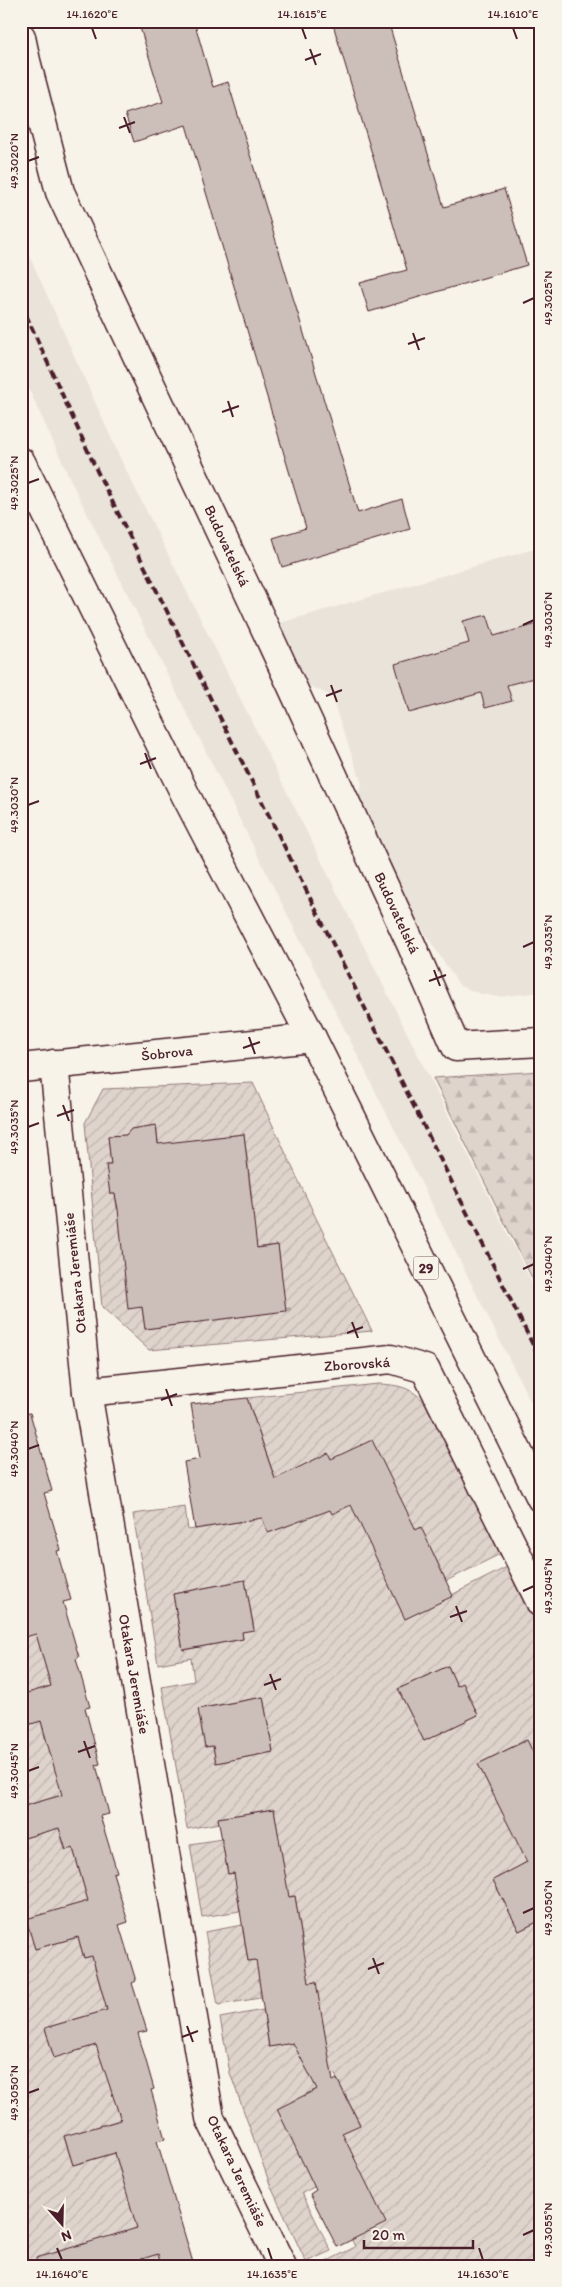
<svg xmlns="http://www.w3.org/2000/svg" width="562" height="2287" font-family="Itim,sans-serif">
	<style>
		.built { fill: #eae3da }
		.forest { fill: url(#forest-firs); stroke: #947a7c }
		.garden { fill: url(#garden-furrows); stroke: #947a7c; fill-rule: evenodd }
		.building { fill: #ccbfb9; stroke: #4a1f2b }
		.lines { fill: none; stroke-linecap: round; stroke-linejoin: round }
		.minor-casing { stroke: #4a1f2b; stroke-width: 31 }
		.primary-casing { stroke: #4a1f2b; stroke-width: 31 }
		.minor { stroke: #f7f3e8; stroke-width: 28 }
		.primary { stroke: #f7f3e8; stroke-width: 28 }
		.rail { stroke: #4a1f2b; stroke-width: 4; stroke-dasharray: 8 4; stroke-linecap: butt }
		.ticks { fill: none; stroke: #4a1f2b; stroke-width: 2 }
		.labels { text-anchor: middle; dominant-baseline: central; stroke-width: 4.5; stroke-linejoin: round; paint-order: stroke }
		.shield { fill: #f7f3e8; stroke: #7e5f64; stroke-width: 1 }
		.shield-label { font-size: 14px; font-weight: bold; fill: #4a1f2b }
		.street-label { font-size: 15px; fill: #4a1f2b; stroke: #f7f3e8 }
		.neatline { fill: none; stroke: #4a1f2b; stroke-width: 2 }
		.ticks-label { font-size: 12px; text-anchor: middle; fill: #4a1f2b }
	</style>
	<defs>
		<pattern id="forest-firs" width="22" height="20" patternUnits="userSpaceOnUse" patternTransform="scale(1.25)"><rect width="22" height="20" fill="#ded4cc"/><path d="M5 1l3.5 6h-7zM16 11l3.5 6h-7z" fill="#c0b6af"/></pattern>
		<pattern id="garden-furrows" width="10" height="10" patternUnits="userSpaceOnUse" patternTransform="scale(1.25)"><rect width="10" height="10" fill="#ded4cc"/><path d="M-1 1l2-2M0 10L10 0M9 11l2-2" fill="none" stroke="#c0b6af"/></pattern>
	</defs>
	<rect width="100%" height="100%" fill="#f7f3e8"/>
	<filter id="ink" filterUnits="userSpaceOnUse"><feTurbulence type="fractalNoise" baseFrequency=".02" numOctaves="2"/><feDisplacementMap in="SourceGraphic" scale="10" xChannelSelector="R" yChannelSelector="G"/><feConvolveMatrix kernelMatrix="1 2 1 2 8 2 1 2 1" color-interpolation-filters="sRGB"/></filter>
	<g filter="url(#ink)">
		<!-- built -->
		<g class="built">
			<path d="M 21,237 L 121,460 L 541,1301 L 541,1423 L 72,483 L 21,372 Z"/>
			<path d="M 541,547 L 541,992 L 497,997 L 478,993 L 460,986 L 424,932 L 405,899 L 358,796 L 362,784 L 331,696 L 306,684 L 280,623 Z"/>
		</g>
		<!-- forest -->
		<path class="forest" d="M 541,1071 L 541,1296 L 433,1078 Z"/>
		<!-- garden -->
		<g class="garden">
			<path d="M 253,1083 L 315,1216 L 372,1331 L 149,1350 L 102,1307 L 85,1123 L 103,1089 ZM 156,1125 L 166,1204 L 117,1209 L 115,1194 L 110,1194 L 107,1165 L 111,1165 L 108,1136 L 126,1135 L 131,1129 ZM 244,1134 L 252,1199 L 200,1205 L 193,1140 ZM 278,1245 L 285,1309 L 290,1308 L 290,1310 L 236,1317 L 228,1251 ZM 191,1254 L 198,1322 L 145,1329 L 142,1307 Z"/>
			<path d="M 378,1384 C 407,1385 418,1391 434,1415 L 502,1553 L 446,1581 L 421,1528 L 373,1550 L 406,1618 L 509,1566 L 541,1631 L 541,1764 L 539,1765 L 526,1740 L 478,1764 L 504,1815 L 541,1797 L 541,1855 L 493,1880 L 519,1931 L 541,1920 L 541,2266 L 318,2266 L 355,2247 L 352,2240 L 357,2166 L 302,2193 L 331,2251 L 306,2262 L 271,2187 L 230,2073 L 220,2018 L 263,2010 L 269,2047 L 325,2037 L 315,1982 L 260,1991 L 260,1998 L 218,2005 L 205,1932 L 242,1925 L 248,1961 L 304,1952 L 295,1896 L 239,1905 L 240,1911 L 202,1917 L 190,1844 L 222,1839 L 228,1874 L 283,1865 L 274,1809 L 219,1818 L 219,1823 L 187,1829 L 162,1687 L 194,1681 L 191,1658 L 158,1664 L 133,1514 L 185,1507 L 188,1530 L 244,1521 L 255,1496 L 268,1533 L 291,1524 L 247,1398 ZM 245,1580 L 254,1629 L 242,1632 L 243,1639 L 183,1650 L 173,1594 ZM 448,1666 L 457,1686 L 463,1684 L 478,1715 L 424,1741 L 398,1689 ZM 263,1697 L 273,1752 L 216,1763 L 213,1746 L 205,1747 L 201,1725 L 207,1707 ZM 334,2073 L 360,2124 L 341,2133 L 314,2083 Z"/>
			<path d="M 36,1633 L 51,1686 L 21,1695 L 21,1637 Z"/>
			<path d="M 41,1721 L 46,1742 L 54,1739 L 69,1793 L 21,1807 L 21,1727 Z"/>
			<path d="M 59,1828 L 65,1850 L 73,1848 L 88,1901 L 27,1920 L 35,1949 L 78,1937 L 84,1958 L 92,1956 L 107,2010 L 45,2028 L 54,2057 L 96,2045 L 126,2118 L 64,2137 L 73,2165 L 115,2153 L 122,2177 L 130,2176 L 145,2226 L 89,2266 L 21,2266 L 21,1839 Z"/>
			<path d="M 158,2254 L 161,2266 L 119,2266 Z"/>
		</g>
		<!-- building -->
		<g class="building">
			<path d="M 138,21 L 194,21 L 213,87 L 228,82 L 358,513 L 402,499 L 410,529 L 282,567 L 273,538 L 306,528 L 186,125 L 134,142 L 125,114 L 163,102 Z"/>
			<path d="M 332,21 L 388,21 L 444,207 L 504,189 L 527,265 L 369,312 L 360,283 L 407,270 Z"/>
			<path d="M 487,615 L 494,636 L 541,623 L 541,676 L 507,685 L 512,701 L 485,708 L 481,693 L 409,713 L 395,664 L 469,643 L 463,621 Z"/>
			<path d="M 156,1125 L 158,1144 L 244,1134 L 257,1248 L 278,1245 L 286,1311 L 145,1329 L 142,1307 L 128,1309 L 118,1209 L 115,1194 L 110,1194 L 106,1165 L 111,1165 L 108,1136 L 126,1135 L 131,1129 Z"/>
			<path d="M 247,1398 L 275,1479 L 328,1453 L 331,1459 L 372,1440 L 416,1530 L 421,1527 L 453,1596 L 405,1619 L 351,1505 L 332,1514 L 330,1510 L 268,1533 L 262,1518 L 195,1529 L 184,1462 L 200,1459 L 191,1404 Z"/>
			<path d="M 30,1413 L 52,1491 L 44,1493 L 61,1550 L 57,1551 L 71,1600 L 63,1602 L 79,1657 L 76,1659 L 90,1707 L 85,1708 L 100,1764 L 96,1765 L 109,1814 L 100,1816 L 117,1872 L 113,1873 L 128,1922 L 119,1925 L 136,1981 L 132,1983 L 147,2031 L 138,2033 L 154,2089 L 151,2090 L 165,2139 L 157,2141 L 194,2266 L 161,2266 L 158,2254 L 119,2266 L 37,2266 L 36,2258 L 137,2228 L 115,2153 L 73,2165 L 64,2136 L 121,2120 L 96,2045 L 54,2058 L 45,2028 L 107,2010 L 92,1956 L 84,1958 L 78,1937 L 35,1949 L 26,1919 L 88,1901 L 73,1848 L 66,1850 L 59,1828 L 21,1839 L 21,1807 L 62,1795 L 41,1721 L 21,1727 L 21,1695 L 51,1686 L 36,1634 L 21,1638 L 21,1414 Z"/>
			<path d="M 245,1580 L 254,1630 L 242,1632 L 243,1639 L 183,1650 L 173,1594 Z"/>
			<path d="M 448,1666 L 457,1686 L 463,1683 L 478,1715 L 424,1741 L 398,1689 Z"/>
			<path d="M 263,1697 L 273,1752 L 216,1763 L 213,1746 L 205,1747 L 198,1709 Z"/>
			<path d="M 527,1740 L 541,1769 L 541,1920 L 519,1931 L 493,1880 L 527,1862 L 478,1764 Z"/>
			<path d="M 274,1809 L 289,1897 L 295,1896 L 309,1983 L 316,1982 L 333,2081 L 337,2079 L 360,2125 L 342,2133 L 386,2223 L 337,2247 L 310,2194 L 316,2190 L 277,2109 L 317,2089 L 293,2043 L 269,2047 L 256,1960 L 248,1961 L 234,1873 L 228,1874 L 218,1818 Z"/>
		</g>
		<g class="lines">
			<!-- minor casing -->
			<g class="minor-casing">
				<g id="minor">
					<path d="M 21,37 L 26,61 L 60,192 L 253,602 L 411,944 L 456,1047 L 541,1042"/>
					<path d="M 54,1064 L 87,1392 L 210,2118 L 282,2266"/>
					<path d="M 21,1068 L 312,1038"/>
					<path d="M 87,1392 L 391,1359 L 425,1369 L 541,1603"/>
				</g>
			</g>
			<!-- primary casing -->
			<g class="primary-casing">
				<path id="primary" d="M 21,462 L 186,796 L 312,1038 L 541,1498"/>
			</g>
			<!-- minor -->
			<use href="#minor" class="minor"/>
			<!-- primary -->
			<use href="#primary" class="primary"/>
			<!-- rail -->
			<path class="rail" d="M 21,304 L 97,471 L 541,1361"/>
		</g>
	</g>
	<!-- ticks -->
	<path class="ticks" d="M 92,28 L 96,39M 302,28 L 306,39M 513,28 L 517,39M 310,49 L 316,65M 305,60 L 321,54M 124,117 L 130,133M 119,128 L 135,122M 28,161 L 39,157M 523,303 L 534,298M 413,333 L 419,350M 408,344 L 425,338M 228,401 L 233,417M 222,412 L 239,406M 28,483 L 39,479M 523,625 L 534,620M 331,685 L 337,702M 326,696 L 342,690M 145,753 L 151,769M 140,764 L 156,758M 28,805 L 39,801M 523,947 L 534,942M 434,970 L 440,986M 429,981 L 446,975M 249,1037 L 255,1054M 243,1048 L 260,1042M 63,1105 L 69,1121M 57,1116 L 74,1110M 28,1127 L 39,1123M 523,1269 L 534,1264M 352,1322 L 358,1338M 347,1333 L 363,1327M 166,1389 L 172,1406M 161,1400 L 177,1394M 28,1449 L 39,1445M 523,1591 L 534,1586M 456,1606 L 462,1622M 450,1617 L 467,1611M 270,1674 L 276,1690M 264,1685 L 281,1679M 84,1741 L 90,1758M 78,1752 L 95,1746M 28,1771 L 39,1767M 523,1913 L 534,1908M 373,1958 L 379,1974M 368,1969 L 384,1963M 187,2026 L 193,2042M 182,2037 L 198,2031M 28,2093 L 39,2089M 523,2235 L 534,2230M 57,2248 L 62,2260M 268,2248 L 272,2260M 479,2248 L 483,2260"/>
	<g class="labels">
		<!-- shield labels -->
		<rect class="shield" x="413.5" y="1256.5" width="25" height="23" rx="4"/>
		<g class="shield-label">
			<text x="426" y="1268">29</text>
		</g>
		<!-- street labels -->
		<g class="street-label">
			<text transform="translate(227 546) rotate(65)">Budovatelská</text>
			<text transform="translate(397 913) rotate(65)">Budovatelská</text>
			<text transform="translate(167 1053) rotate(-6)">Šobrova</text>
			<text transform="translate(75 1273) rotate(-96)">Otakara Jeremiáše</text>
			<text transform="translate(357 1364) rotate(-4)">Zborovská</text>
			<text transform="translate(134 1674) rotate(80)">Otakara Jeremiáše</text>
			<text transform="translate(237 2171) rotate(65)">Otakara Jeremiáše</text>
		</g>
	</g>
	<!-- margin -->
	<rect width="562" height="2287" fill="none" stroke="#f7f3e8" stroke-width="55"/>
	<!-- north arrow -->
	<g transform="translate(62 2224) rotate(160)" stroke="#f7f3e8" stroke-width="4" paint-order="stroke">
	<path d="M0-4L9 19L0 12L-9 19Z" fill="#4a1f2b"/>
	<text y="-8" font-size="14" font-weight="bold" text-anchor="middle" fill="#4a1f2b">N</text>
	</g>
	<!-- scale -->
	<path d="M364 2240v8h109v-8" fill="none" stroke="#4a1f2b" stroke-width="2.5"/>
	<text x="372" y="2240" font-size="15" fill="#4a1f2b" stroke="#f7f3e8" stroke-width="4" paint-order="stroke">20 m</text>
	<rect x="28" y="28" width="506" height="2232" class="neatline"/>
	<g class="ticks-label">
		<text x="92" y="18">14.1620°E</text>
		<text x="302" y="18">14.1615°E</text>
		<text x="513" y="18">14.1610°E</text>
		<text transform="translate(14 161) rotate(-90)" y="4">49.3020°N</text>
		<text transform="translate(548 298) rotate(-90)" y="4">49.3025°N</text>
		<text transform="translate(14 483) rotate(-90)" y="4">49.3025°N</text>
		<text transform="translate(548 620) rotate(-90)" y="4">49.3030°N</text>
		<text transform="translate(14 805) rotate(-90)" y="4">49.3030°N</text>
		<text transform="translate(548 942) rotate(-90)" y="4">49.3035°N</text>
		<text transform="translate(14 1127) rotate(-90)" y="4">49.3035°N</text>
		<text transform="translate(548 1264) rotate(-90)" y="4">49.3040°N</text>
		<text transform="translate(14 1449) rotate(-90)" y="4">49.3040°N</text>
		<text transform="translate(548 1586) rotate(-90)" y="4">49.3045°N</text>
		<text transform="translate(14 1771) rotate(-90)" y="4">49.3045°N</text>
		<text transform="translate(548 1908) rotate(-90)" y="4">49.3050°N</text>
		<text transform="translate(14 2093) rotate(-90)" y="4">49.3050°N</text>
		<text transform="translate(548 2230) rotate(-90)" y="4">49.3055°N</text>
		<text x="62" y="2278">14.1640°E</text>
		<text x="272" y="2278">14.1635°E</text>
		<text x="483" y="2278">14.1630°E</text>
	</g>
</svg>
